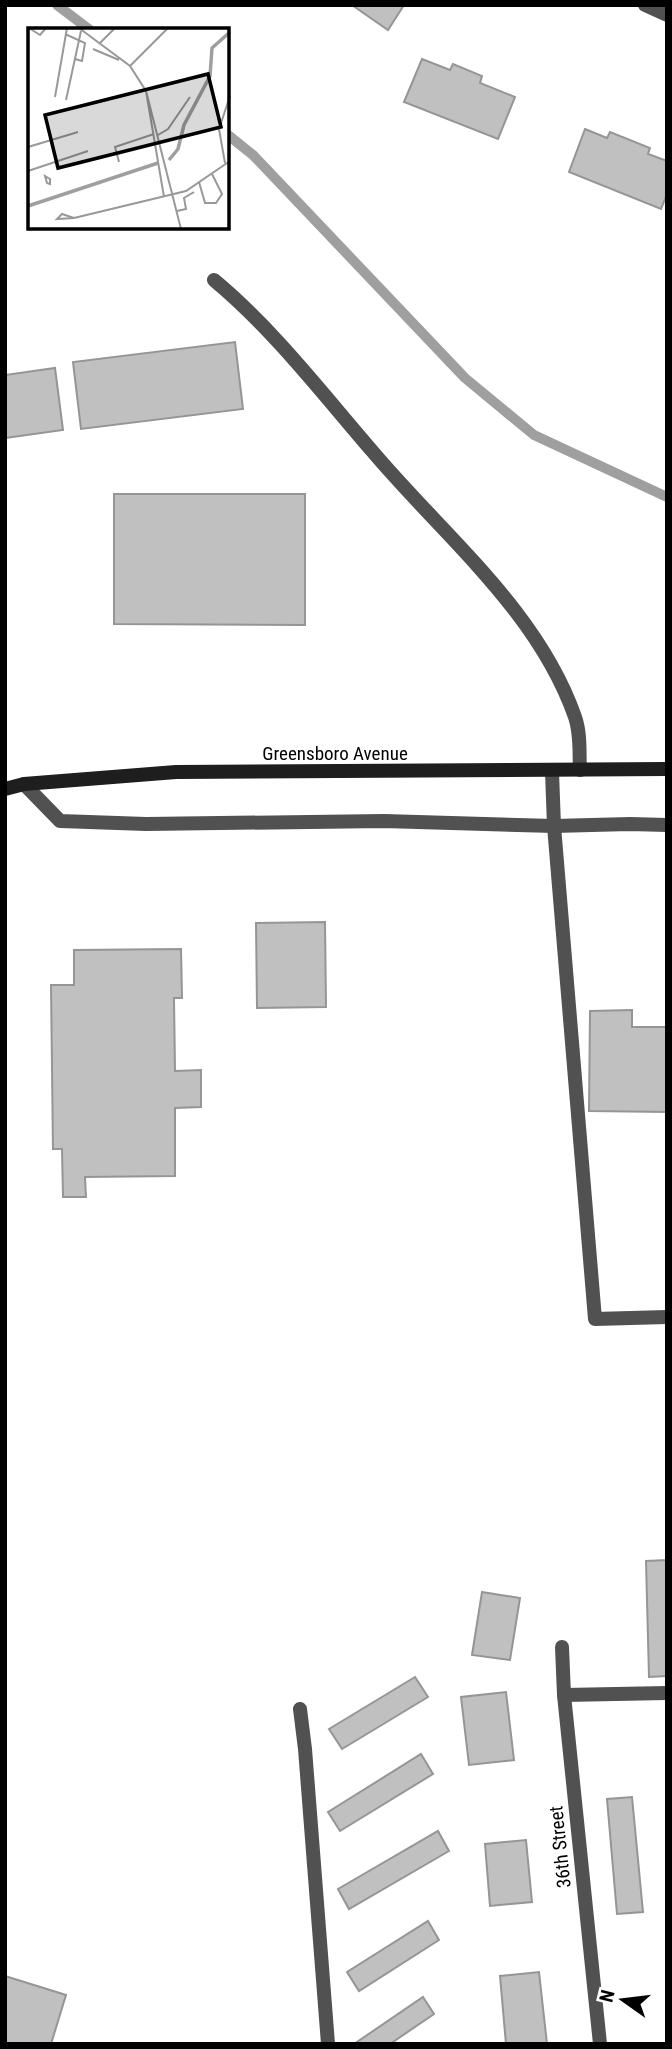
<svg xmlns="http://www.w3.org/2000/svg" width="672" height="2049" font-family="'Roboto Condensed',sans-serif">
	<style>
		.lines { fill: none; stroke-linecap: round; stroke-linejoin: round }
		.stream { stroke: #9f9f9f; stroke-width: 10 }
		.building { fill: #c0c0c0; stroke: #959595; stroke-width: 2 }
		.lane { stroke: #515151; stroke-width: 14 }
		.street { stroke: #515151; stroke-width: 14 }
		.secondary { stroke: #1e1e1e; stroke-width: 14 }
		.labels { text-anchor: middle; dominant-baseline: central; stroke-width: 6; stroke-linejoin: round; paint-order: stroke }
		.street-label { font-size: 19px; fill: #000; stroke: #fff }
		.inset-river { fill: none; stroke: #9f9f9f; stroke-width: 3.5 }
		.inset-road { fill: none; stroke: #999; stroke-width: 2 }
		.view { fill: #000; fill-opacity: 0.15; stroke: #000; stroke-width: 3.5 }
		.inset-edge { fill: none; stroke: #000; stroke-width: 3.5 }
	</style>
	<rect width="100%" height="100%" fill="#fff"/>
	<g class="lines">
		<!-- stream -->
		<g class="stream">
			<path d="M 57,5 L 90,30"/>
			<path d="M 228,135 L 253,155 L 465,378 L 534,435 L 667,497"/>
		</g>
	</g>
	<!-- building -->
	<g class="building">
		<path d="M 352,5 L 404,5 L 388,30 Z"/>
		<path d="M 422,59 L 450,70 L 453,64 L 482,76 L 480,83 L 515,97 L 498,139 L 404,102 Z"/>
		<path d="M 585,129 L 607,138 L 610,132 L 650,148 L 648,154 L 667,161 L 667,194 L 661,209 L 569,172 Z"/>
		<path d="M 235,342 L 243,409 L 81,429 L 73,362 Z"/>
		<path d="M 55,368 L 63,430 L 5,438 L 5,375 Z"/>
		<path d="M 114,494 L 305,494 L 305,625 L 114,624 Z"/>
		<path d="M 325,922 L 326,1007 L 257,1008 L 256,923 Z"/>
		<path d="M 181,949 L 182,998 L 174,998 L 175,1071 L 201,1070 L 201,1107 L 175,1108 L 175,1176 L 85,1177 L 86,1197 L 63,1197 L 62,1149 L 53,1149 L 51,985 L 74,985 L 74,950 Z"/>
		<path d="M 632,1010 L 632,1027 L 667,1027 L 667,1112 L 589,1111 L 590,1011 Z"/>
		<path d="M 667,1560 L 667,1676 L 649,1677 L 646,1561 Z"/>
		<path d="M 482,1592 L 520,1598 L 510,1660 L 472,1655 Z"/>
		<path d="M 415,1677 L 428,1697 L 342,1749 L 329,1729 Z"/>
		<path d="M 506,1692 L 514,1760 L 469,1765 L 461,1697 Z"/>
		<path d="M 421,1754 L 433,1774 L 340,1831 L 328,1812 Z"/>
		<path d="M 632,1797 L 643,1912 L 617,1914 L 607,1799 Z"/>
		<path d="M 438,1831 L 449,1851 L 349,1909 L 338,1889 Z"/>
		<path d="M 526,1840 L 532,1902 L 490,1906 L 485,1844 Z"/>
		<path d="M 428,1921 L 439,1940 L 359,1991 L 347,1972 Z"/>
		<path d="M 539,1972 L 547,2044 L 506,2044 L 500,1976 Z"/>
		<path d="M 5,1976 L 66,1995 L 51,2044 L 5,2044 Z"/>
		<path d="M 423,1997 L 434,2014 L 390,2044 L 354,2044 Z"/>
	</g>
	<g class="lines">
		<!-- lane -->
		<path class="lane" d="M 552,772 L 554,826 L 595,1319 L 667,1317"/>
		<!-- street -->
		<g class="street">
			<path d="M 645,5 L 667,15"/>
			<path d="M 214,280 C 274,330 322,393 373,452 C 444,536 538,611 575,717 C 581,734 579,753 580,770"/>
			<path d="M 24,784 L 60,821 L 146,824 L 384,821 L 554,826 L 630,824 L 667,825"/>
			<path d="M 562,1647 L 564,1695 L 600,2044"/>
			<path d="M 564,1695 L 667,1693"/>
			<path d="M 300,1709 L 305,1749 L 328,2044"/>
		</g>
		<!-- secondary -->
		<path class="secondary" d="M 5,789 L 24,784 L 176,772 L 667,769"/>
	</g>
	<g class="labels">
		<!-- street labels -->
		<g class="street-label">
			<text x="335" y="753">Greensboro Avenue</text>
			<text transform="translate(560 1847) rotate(-96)">36th Street</text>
		</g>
	</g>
	<!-- overview -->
	<g transform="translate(28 28)">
		<rect width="201" height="201" fill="#fff"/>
		<path class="inset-river" d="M 141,132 L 150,121 L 156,97 L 182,48 L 184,20 L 202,4M 0,178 L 130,135"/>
		<path class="inset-road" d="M 1,0 L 12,7 L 18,0M 51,0 L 102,38 L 118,63 L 153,201M 37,6 L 57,15 L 54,33 L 47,31M 72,15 L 87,0M 65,21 L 91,32M 102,38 L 140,0M 118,63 L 136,169M 27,69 L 39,0M 38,72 L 53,3M 130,107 L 140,101 L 162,69M 0,119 L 50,104M 91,134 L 87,119 L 126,106M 197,135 L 191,101 L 202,68M 0,143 L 60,123M 17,148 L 22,151 L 22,156 L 19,155 ZM 171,154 L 177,175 L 188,175 L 194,166 L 184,146M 149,183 L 158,181 L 156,170 L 166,164M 34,186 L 46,190 L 29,191 ZM 46,190 L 158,163 L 202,133"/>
		<path class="view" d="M 180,46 L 193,99 L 30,140 L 17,87 Z"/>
		<rect width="201" height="201" class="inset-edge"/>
	</g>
	<!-- border -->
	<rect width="672" height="2049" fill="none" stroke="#000000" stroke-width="14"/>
	<!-- north arrow -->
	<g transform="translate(623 2000) rotate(284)" stroke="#ffffff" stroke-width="5" paint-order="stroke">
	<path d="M0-5L12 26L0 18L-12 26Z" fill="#000000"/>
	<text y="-10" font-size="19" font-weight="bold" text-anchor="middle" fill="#000000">N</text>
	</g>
</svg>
